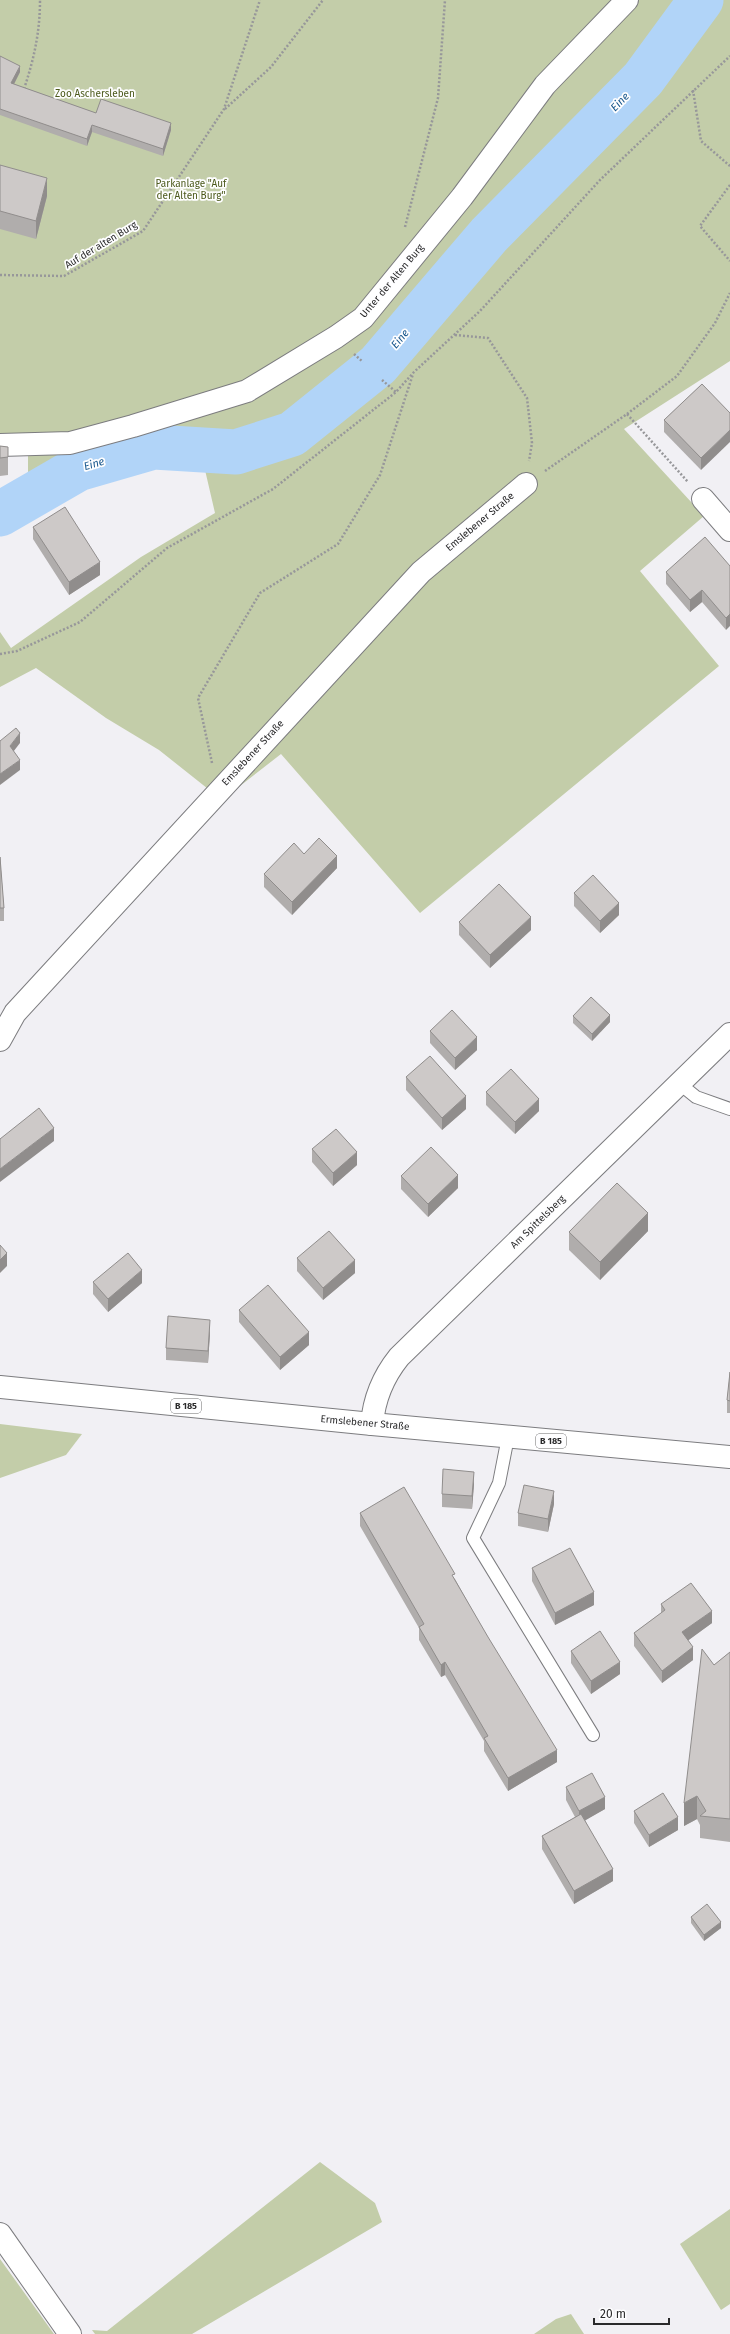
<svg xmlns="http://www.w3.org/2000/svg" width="730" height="2334" font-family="'Fira Sans',sans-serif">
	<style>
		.green { fill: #c3cda9 }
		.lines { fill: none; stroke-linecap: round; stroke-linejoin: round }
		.river { stroke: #b1d4f8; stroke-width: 45 }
		.lane-casing { stroke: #7c7c7f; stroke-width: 14 }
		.street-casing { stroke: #7c7c7f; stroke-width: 24 }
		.secondary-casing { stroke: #7c7c7f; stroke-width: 24 }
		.primary-casing { stroke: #7c7c7f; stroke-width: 24 }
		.path { stroke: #97979a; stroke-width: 2.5; stroke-dasharray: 2 2; stroke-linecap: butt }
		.lane { stroke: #fff; stroke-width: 12 }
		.street { stroke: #fff; stroke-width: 22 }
		.secondary { stroke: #fff; stroke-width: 22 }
		.primary { stroke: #fff; stroke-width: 22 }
		.wall { fill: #b0adac }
		.shaded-wall { fill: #908d8c }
		.building { fill: #cdc9c8; stroke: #908d8c }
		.labels { text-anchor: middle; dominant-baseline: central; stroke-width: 3.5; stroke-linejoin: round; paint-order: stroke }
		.shield { fill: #fefeff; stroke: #6a6a6b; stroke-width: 1 }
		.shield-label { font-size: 9px; font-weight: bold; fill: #2a2a2b }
		.park-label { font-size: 10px; fill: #4b591b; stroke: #fefeff }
		.street-label { font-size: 10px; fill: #2a2a2b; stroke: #fefeff }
		.water-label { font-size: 11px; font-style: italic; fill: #18578d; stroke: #fefeff }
	</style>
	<rect width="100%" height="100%" fill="#f1f0f4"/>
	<!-- green -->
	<g class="green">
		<path d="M 0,0 L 730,0 L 730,361 L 624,429 L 704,516 L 640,571 L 719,666 L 420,913 L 281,754 L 222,800 L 159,750 L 106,718 L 36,668 L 0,687 L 0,632 L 11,648 L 141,557 L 215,513 L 202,457 L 61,488 L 0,535 L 0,497 L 28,473 L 28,449 L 0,451 Z"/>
		<path d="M 0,1424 L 82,1434 L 66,1455 L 0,1478 Z"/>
		<path d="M 320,2162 L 375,2203 L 382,2222 L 192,2334 L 95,2334 L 92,2330 L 107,2331 Z"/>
		<path d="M 730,2209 L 730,2304 L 721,2310 L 680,2244 Z"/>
		<path d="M 0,2259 L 54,2334 L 0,2334 Z"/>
		<path d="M 571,2314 L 584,2334 L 534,2334 L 556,2319 Z"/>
	</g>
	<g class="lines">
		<!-- river -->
		<path class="river" d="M 0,514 L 78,469 L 154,447 L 236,452 L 292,434 L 378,365 L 489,235 L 643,79 L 701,0"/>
		<!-- lane casing -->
		<g class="lane-casing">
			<g id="lane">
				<path d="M 680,1084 L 696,1097 L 730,1109"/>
				<path d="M 508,1437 L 499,1483 L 473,1538 L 593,1735"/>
			</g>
		</g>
		<!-- street casing -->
		<g class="street-casing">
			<g id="street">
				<path d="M 0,445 L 70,443 L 133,426 L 247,391 L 336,337 L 363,318 L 462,197 L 545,85 L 627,0"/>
				<path d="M 703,499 L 730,530"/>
				<path d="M 0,1040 L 15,1013 L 421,572 L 526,484"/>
				<path d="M 0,2234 L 70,2334"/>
			</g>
		</g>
		<!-- secondary casing -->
		<g class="secondary-casing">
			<path id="secondary" d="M 372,1424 C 374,1398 383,1377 399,1357 L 730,1034"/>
		</g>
		<!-- primary casing -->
		<g class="primary-casing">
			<path id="primary" d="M 0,1387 L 372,1424 L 730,1457"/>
		</g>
		<!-- path -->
		<g class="path">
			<path d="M 24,89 C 34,59 40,32 40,0"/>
			<path d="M 693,90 L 701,141 L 730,166"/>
			<path d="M 225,109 L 271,67 L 323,0"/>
			<path d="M 730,185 L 700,226 L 730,261"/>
			<path d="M 405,227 L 438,98 L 445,0"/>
			<path d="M 0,275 L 64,276 L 143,231 L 224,109 L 260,0"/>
			<path d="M 455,335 L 488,338 L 527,398 L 532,443 L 529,461"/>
			<path d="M 354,354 L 363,362"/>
			<path d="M 382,380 L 396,392"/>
			<path d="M 627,414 L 677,376 L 715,323 L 730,293"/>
			<path d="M 545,471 L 627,414 L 688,482"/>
			<path d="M 0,654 L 17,651 L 80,622 L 167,548 L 273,489 L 396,392 L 414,372 L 480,311 L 600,180 L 730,56"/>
			<path d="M 212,763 L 198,698 L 260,593 L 338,544 L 380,475 L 413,374"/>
		</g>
		<!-- lane -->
		<use href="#lane" class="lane"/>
		<!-- street -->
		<use href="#street" class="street"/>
		<!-- secondary -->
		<use href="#secondary" class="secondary"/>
		<!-- primary -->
		<use href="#primary" class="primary"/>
	</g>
	<!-- wall -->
	<g class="wall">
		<path d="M 0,56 L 20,72 L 14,84 L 96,113 L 171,130 L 163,156 L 92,132 L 87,146 L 0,115 Z"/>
		<path d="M 0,165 L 47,196 L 36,239 L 0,229 Z"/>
		<path d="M 702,384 L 701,470 L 664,432 L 664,420 Z"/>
		<path d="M 0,446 L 8,447 L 8,475 L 0,476 Z"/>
		<path d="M 33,527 L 100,575 L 69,595 L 33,539 Z"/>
		<path d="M 730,566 L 726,630 L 702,602 L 690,612 L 666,584 L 666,572 Z"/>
		<path d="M 304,854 L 337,868 L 292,915 L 264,887 L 264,874 Z"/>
		<path d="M 0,857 L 4,908 L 4,921 L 0,921 Z"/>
		<path d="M 574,893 L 619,915 L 600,933 L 574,906 Z"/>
		<path d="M 459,922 L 531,930 L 490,968 L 459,935 Z"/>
		<path d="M 573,1016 L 610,1022 L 592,1041 L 573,1023 Z"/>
		<path d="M 430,1031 L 477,1050 L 455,1070 L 430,1043 Z"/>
		<path d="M 406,1077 L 466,1109 L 442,1130 L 406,1090 Z"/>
		<path d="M 486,1092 L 539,1111 L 515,1134 L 486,1105 Z"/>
		<path d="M 312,1149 L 357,1165 L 333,1186 L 312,1162 Z"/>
		<path d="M 401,1176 L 458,1188 L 428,1217 L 401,1189 Z"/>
		<path d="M 648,1231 L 600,1280 L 569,1250 L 569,1232 Z"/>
		<path d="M 297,1258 L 355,1273 L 323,1300 L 297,1271 Z"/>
		<path d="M 93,1282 L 142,1283 L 108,1312 L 93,1294 Z"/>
		<path d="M 239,1310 L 309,1345 L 280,1370 L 239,1322 Z"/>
		<path d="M 210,1332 L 208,1363 L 166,1360 L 166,1348 Z"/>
		<path d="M 730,1372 L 730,1413 L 727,1413 L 727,1400 Z"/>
		<path d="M 474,1484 L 472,1509 L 442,1507 L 442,1494 Z"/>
		<path d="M 554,1504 L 548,1532 L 518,1526 L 518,1513 Z"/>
		<path d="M 360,1513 L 455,1579 L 557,1762 L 508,1791 L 484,1751 L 484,1741 L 445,1675 L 441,1677 L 419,1640 L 419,1628 L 360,1526 Z"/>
		<path d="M 532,1568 L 594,1605 L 555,1625 L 532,1581 Z"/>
		<path d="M 661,1604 L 712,1623 L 688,1640 L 693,1660 L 662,1683 L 634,1646 L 634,1633 L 661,1613 Z"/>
		<path d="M 571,1651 L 620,1674 L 591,1694 L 571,1663 Z"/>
		<path d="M 730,1652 L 730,1842 L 700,1838 L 700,1825 L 697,1819 L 684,1826 L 714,1665 Z"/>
		<path d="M 566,1787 L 605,1809 L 585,1820 L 613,1881 L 574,1904 L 542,1849 L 542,1836 L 575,1817 L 566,1800 Z"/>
		<path d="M 634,1811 L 678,1830 L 649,1847 L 634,1823 Z"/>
		<path d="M 691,1917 L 721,1928 L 704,1941 L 691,1923 Z"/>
	</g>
	<!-- shaded-wall -->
	<g class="shaded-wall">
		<path d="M 20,66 L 20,72 L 11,90 L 11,83 Z"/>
		<path d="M 171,123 L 171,130 L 163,156 L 163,149 Z"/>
		<path d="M 92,125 L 92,132 L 87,146 L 87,139 Z"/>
		<path d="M 47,178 L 47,196 L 36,239 L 36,221 Z"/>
		<path d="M 730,430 L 730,442 L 701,470 L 701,458 Z"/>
		<path d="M 100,562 L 100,575 L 69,595 L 69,582 Z"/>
		<path d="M 702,590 L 702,602 L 690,612 L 690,600 Z"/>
		<path d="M 730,614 L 730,626 L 726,630 L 726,618 Z"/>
		<path d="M 20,733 L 20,743 L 10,756 L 10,746 Z"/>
		<path d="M 20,760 L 20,770 L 0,785 L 0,774 Z"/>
		<path d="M 337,856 L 337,868 L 292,915 L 292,902 Z"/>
		<path d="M 619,903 L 619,915 L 600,933 L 600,921 Z"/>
		<path d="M 531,917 L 531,930 L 490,968 L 490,955 Z"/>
		<path d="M 610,1015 L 610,1022 L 592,1041 L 592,1034 Z"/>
		<path d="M 477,1037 L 477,1050 L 455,1070 L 455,1058 Z"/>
		<path d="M 466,1096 L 466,1109 L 442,1130 L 442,1118 Z"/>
		<path d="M 539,1099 L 539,1111 L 515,1134 L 515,1122 Z"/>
		<path d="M 54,1128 L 54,1141 L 0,1182 L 0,1169 Z"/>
		<path d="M 357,1152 L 357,1165 L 333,1186 L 333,1173 Z"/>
		<path d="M 458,1175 L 458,1188 L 428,1217 L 428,1204 Z"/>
		<path d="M 648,1213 L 648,1231 L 600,1280 L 600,1262 Z"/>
		<path d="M 7,1253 L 7,1266 L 0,1273 L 0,1260 Z"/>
		<path d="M 355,1260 L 355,1273 L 323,1300 L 323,1288 Z"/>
		<path d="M 142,1270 L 142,1283 L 108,1312 L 108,1299 Z"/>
		<path d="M 210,1320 L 210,1332 L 208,1363 L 208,1351 Z"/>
		<path d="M 309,1332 L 309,1345 L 280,1370 L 280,1357 Z"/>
		<path d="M 474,1472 L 474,1484 L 472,1509 L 472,1496 Z"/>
		<path d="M 554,1491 L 554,1504 L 548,1532 L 548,1519 Z"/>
		<path d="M 594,1592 L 594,1605 L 555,1625 L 555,1613 Z"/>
		<path d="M 712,1611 L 712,1623 L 682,1645 L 682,1632 Z"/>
		<path d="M 693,1647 L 693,1660 L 662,1683 L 662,1671 Z"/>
		<path d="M 445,1662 L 445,1675 L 441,1677 L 441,1665 Z"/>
		<path d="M 620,1662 L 620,1674 L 591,1694 L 591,1681 Z"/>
		<path d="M 557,1750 L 557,1762 L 508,1791 L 508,1778 Z"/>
		<path d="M 697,1796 L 697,1819 L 684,1826 L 684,1803 Z"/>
		<path d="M 605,1797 L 605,1809 L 579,1824 L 579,1811 Z"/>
		<path d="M 678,1817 L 678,1830 L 649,1847 L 649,1835 Z"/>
		<path d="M 613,1869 L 613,1881 L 574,1904 L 574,1891 Z"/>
		<path d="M 721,1922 L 721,1928 L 704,1941 L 704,1935 Z"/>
	</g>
	<!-- building -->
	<g class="building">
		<path d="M 0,56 L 20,66 L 11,83 L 96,113 L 101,99 L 171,123 L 163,149 L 92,125 L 87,139 L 0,109 Z"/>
		<path d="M 0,165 L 47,178 L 36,221 L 0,211 Z"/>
		<path d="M 702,384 L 730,413 L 730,430 L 701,458 L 664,420 Z"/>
		<path d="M 0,446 L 8,447 L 8,457 L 0,458 Z"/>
		<path d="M 65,507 L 100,562 L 69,582 L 33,527 Z"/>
		<path d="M 705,537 L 730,566 L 730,614 L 726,618 L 702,590 L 690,600 L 666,572 Z"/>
		<path d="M 16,728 L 20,733 L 10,746 L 20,760 L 0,774 L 0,741 Z"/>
		<path d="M 319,838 L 337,856 L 292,902 L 264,874 L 294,843 L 304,854 Z"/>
		<path d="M 0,857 L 4,908 L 0,908 Z"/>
		<path d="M 593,875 L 619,903 L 600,921 L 574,893 Z"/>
		<path d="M 499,884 L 531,917 L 490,955 L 459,922 Z"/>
		<path d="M 591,997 L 610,1015 L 592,1034 L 573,1016 Z"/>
		<path d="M 452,1010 L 477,1037 L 455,1058 L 430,1031 Z"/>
		<path d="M 430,1056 L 466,1096 L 442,1118 L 406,1077 Z"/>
		<path d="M 511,1069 L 539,1099 L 515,1122 L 486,1092 Z"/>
		<path d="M 39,1108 L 54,1128 L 0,1169 L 0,1139 Z"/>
		<path d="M 336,1129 L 357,1152 L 333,1173 L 312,1149 Z"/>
		<path d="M 431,1147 L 458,1175 L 428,1204 L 401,1176 Z"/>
		<path d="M 617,1183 L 648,1213 L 600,1262 L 569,1232 Z"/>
		<path d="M 329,1231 L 355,1260 L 323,1288 L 297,1258 Z"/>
		<path d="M 0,1245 L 7,1253 L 0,1260 Z"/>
		<path d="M 128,1253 L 142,1270 L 108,1299 L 93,1282 Z"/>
		<path d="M 268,1285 L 309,1332 L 280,1357 L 239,1310 Z"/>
		<path d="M 168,1316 L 210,1320 L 208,1351 L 166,1348 Z"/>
		<path d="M 730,1372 L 730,1401 L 727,1400 Z"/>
		<path d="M 443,1469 L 474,1472 L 472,1496 L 442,1494 Z"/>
		<path d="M 524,1485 L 554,1491 L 548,1519 L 518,1513 Z"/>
		<path d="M 404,1487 L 455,1574 L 452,1575 L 488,1637 L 557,1750 L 508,1778 L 484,1738 L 488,1736 L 445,1662 L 441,1665 L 419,1627 L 424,1624 L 360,1513 Z"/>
		<path d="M 570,1548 L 594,1592 L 555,1613 L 532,1568 Z"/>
		<path d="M 691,1583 L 712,1611 L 682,1632 L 693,1647 L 662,1671 L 634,1633 L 665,1610 L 661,1604 Z"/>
		<path d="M 600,1631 L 620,1662 L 591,1681 L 571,1651 Z"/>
		<path d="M 702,1649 L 714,1665 L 730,1652 L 730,1819 L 700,1816 L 706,1811 L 697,1796 L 684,1803 Z"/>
		<path d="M 592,1773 L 605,1797 L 579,1811 L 566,1787 Z"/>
		<path d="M 663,1793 L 678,1817 L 649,1835 L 634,1811 Z"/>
		<path d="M 581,1814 L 613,1869 L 574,1891 L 542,1836 Z"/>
		<path d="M 707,1904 L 721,1922 L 704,1935 L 691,1917 Z"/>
	</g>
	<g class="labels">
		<!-- shield labels -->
		<g class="shield">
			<rect x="171" y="1399" width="30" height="14" rx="3"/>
			<rect x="536" y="1434" width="30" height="14" rx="3"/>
		</g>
		<g class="shield-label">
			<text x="186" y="1406">B 185</text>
			<text x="551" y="1441">B 185</text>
		</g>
		<!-- park labels -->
		<g class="park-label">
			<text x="95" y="94">Zoo Aschersleben</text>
			<text x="191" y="184">Parkanlage "Auf<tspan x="191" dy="12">der Alten Burg"</tspan></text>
		</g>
		<!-- street labels -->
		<g class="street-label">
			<text transform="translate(101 245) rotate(-31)">Auf der alten Burg</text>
			<text transform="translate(392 281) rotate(-50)">Unter der Alten Burg</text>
			<text transform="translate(480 522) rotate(-40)">Emslebener Straße</text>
			<text transform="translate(253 753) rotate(-47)">Emslebener Straße</text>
			<text transform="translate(538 1222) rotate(-44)">Am Spittelsberg</text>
			<text transform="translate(365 1423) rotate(5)">Ermslebener Straße</text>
		</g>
		<!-- water labels -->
		<g class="water-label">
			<text transform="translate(620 102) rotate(-45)">Eine</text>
			<text transform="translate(400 339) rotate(-50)">Eine</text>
			<text transform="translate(94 464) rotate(-16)">Eine</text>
		</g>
	</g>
	<!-- scale -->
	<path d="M594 2318v6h75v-6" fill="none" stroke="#2a2a2b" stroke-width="2"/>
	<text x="600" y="2318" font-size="12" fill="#2a2a2b" stroke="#fefeff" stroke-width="3" paint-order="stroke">20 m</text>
</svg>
